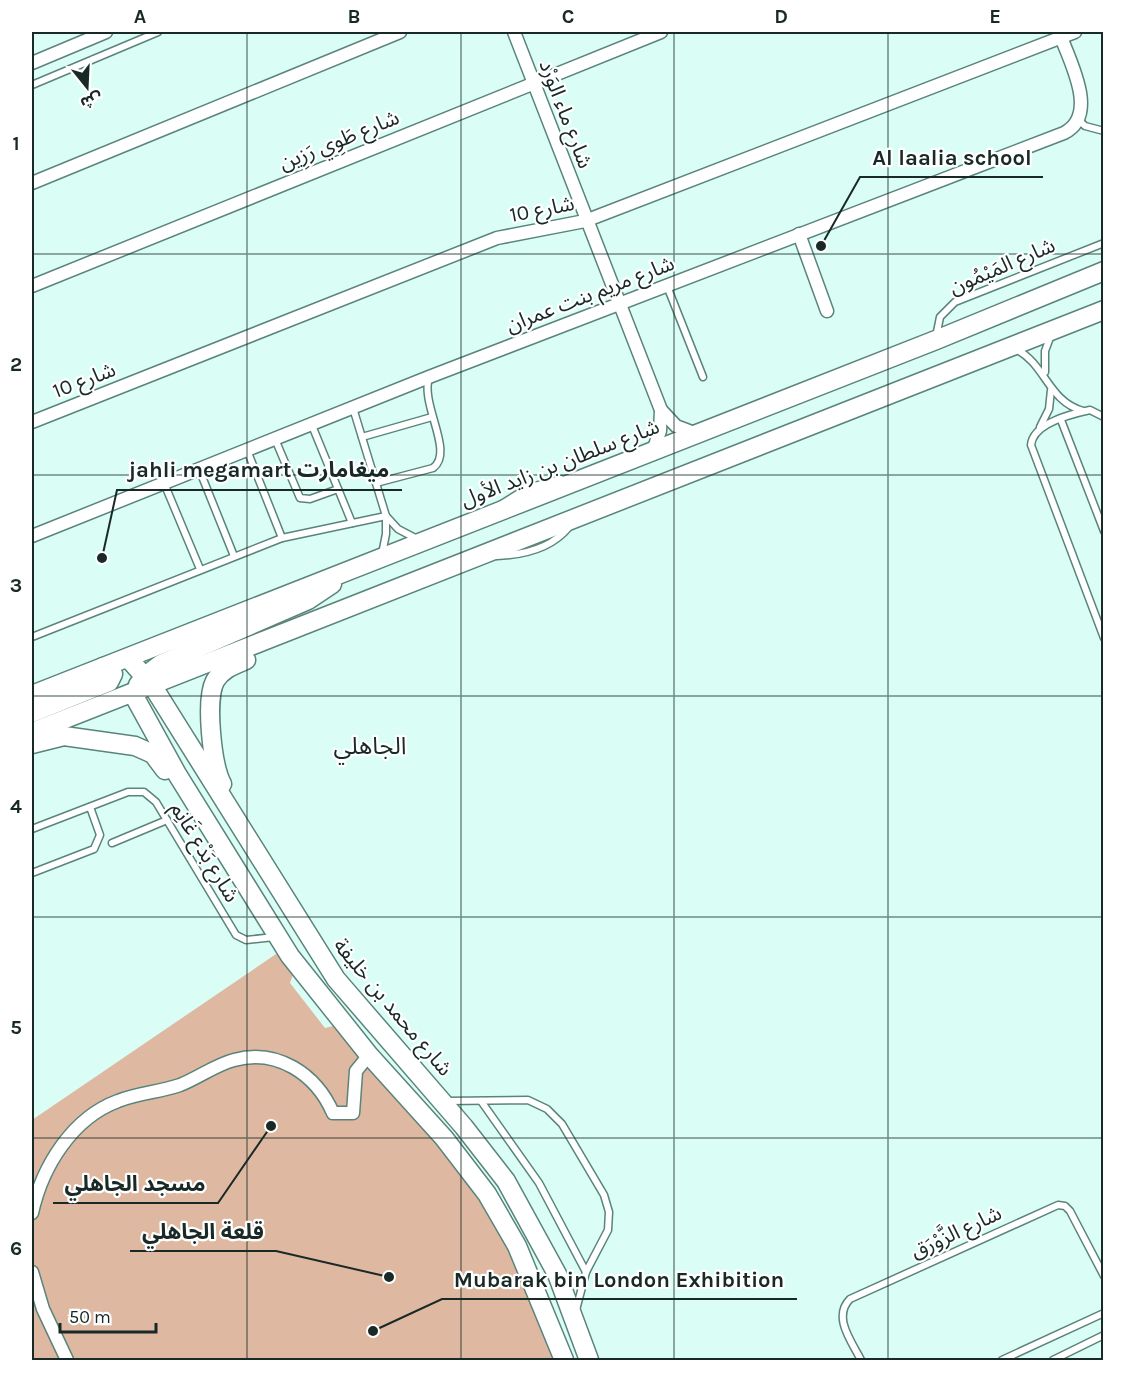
<svg xmlns="http://www.w3.org/2000/svg" width="1135" height="1392" font-family="Karla,'Noto Sans Arabic',sans-serif">
	<style>
		.green { fill: #deb8a1 }
		.lines { fill: none; stroke-linecap: round; stroke-linejoin: round }
		.lane-casing { stroke: #5a847b; stroke-width: 9 }
		.street-casing { stroke: #5a847b; stroke-width: 15 }
		.secondary-casing { stroke: #5a847b; stroke-width: 21 }
		.lane { stroke: #fff; stroke-width: 6 }
		.street { stroke: #fff; stroke-width: 12 }
		.secondary { stroke: #fff; stroke-width: 18 }
		.grid { fill: none; stroke: #182926; stroke-width: 1.5; stroke-opacity: 0.55 }
		.labels { text-anchor: middle; dominant-baseline: central; stroke-width: 4.5; stroke-linejoin: round; paint-order: stroke }
		.street-label { font-size: 21px; fill: #182926; stroke: #fff }
		.quarter-label { font-size: 24px; fill: #182926; stroke: #fff }
		.leader { fill: none; stroke: #182926; stroke-width: 2 }
		.callout-dot { fill: #182926; stroke: #fff; stroke-width: 2 }
		.callout-label { font-size: 22px; text-anchor: middle; font-weight: bold; fill: #182926; stroke: #fff; stroke-width: 4.5; stroke-linejoin: round; paint-order: stroke }
		.neatline { fill: none; stroke: #182926; stroke-width: 2 }
		.grid-label { font-size: 20px; text-anchor: middle; font-weight: bold; fill: #182926 }
	</style>
	<rect width="100%" height="100%" fill="#dafef6"/>
	<!-- green -->
	<path class="green" d="M 279,952 L 294,972 L 290,983 L 325,1028 L 333,1026 C 397,1095 472,1169 514,1254 C 530,1288 542,1326 555,1360 L 33,1360 L 32,1120 Z"/>
	<g class="lines">
		<!-- lane casing -->
		<g class="lane-casing">
			<g id="lane">
				<path d="M 32,85 L 158,32"/>
				<path d="M 1079,120 L 1085,126 L 1104,131"/>
				<path d="M 667,286 L 703,377"/>
				<path d="M 936,337 L 940,317 L 955,302 L 1104,243"/>
				<path d="M 1016,349 C 1046,365 1048,401 1083,411"/>
				<path d="M 1045,372 L 1045,351 L 1051,335"/>
				<path d="M 353,408 L 386,516 L 386,534 L 382,554"/>
				<path d="M 1104,417 L 1090,410 C 1071,414 1033,423 1031,445 L 1104,638"/>
				<path d="M 1061,420 L 1104,531"/>
				<path d="M 311,423 L 352,523"/>
				<path d="M 1040,427 L 1049,409 L 1051,390"/>
				<path d="M 362,437 L 432,417"/>
				<path d="M 275,439 L 300,498 L 310,499 L 338,489"/>
				<path d="M 247,450 L 282,538"/>
				<path d="M 199,469 L 234,556"/>
				<path d="M 164,483 L 200,569"/>
				<path d="M 376,483 L 433,468 C 455,452 420,405 429,377"/>
				<path d="M 500,505 L 527,488 L 561,479"/>
				<path d="M 387,517 L 398,529 L 417,539"/>
				<path d="M 497,556 C 524,555 552,548 569,527"/>
				<path d="M 32,637 L 282,538 L 386,516"/>
				<path d="M 32,829 L 128,792 L 144,792 L 156,802 L 236,935 L 246,940 L 274,937"/>
				<path d="M 112,843 L 167,820"/>
				<path d="M 32,873 L 94,849 L 100,835 L 90,807"/>
				<path d="M 447,1101 L 528,1100 L 547,1109 L 562,1124 L 604,1195 L 609,1212 L 608,1230 L 586,1272 L 576,1310"/>
				<path d="M 481,1101 L 539,1183 L 586,1272"/>
				<path d="M 861,1360 C 852,1342 832,1317 850,1299 L 1058,1205 L 1065,1206 L 1070,1211 L 1104,1276"/>
				<path d="M 1002,1360 L 1104,1313"/>
				<path d="M 1053,1360 L 1104,1335"/>
			</g>
		</g>
		<!-- street casing -->
		<g class="street-casing">
			<g id="street">
				<path d="M 514,32 L 661,410 L 660,431 L 653,451"/>
				<path d="M 32,63 L 106,32"/>
				<path d="M 32,183 L 400,32"/>
				<path d="M 799,234 L 827,311"/>
				<path d="M 32,286 L 661,32"/>
				<path d="M 661,410 L 676,426 L 697,434"/>
				<path d="M 32,422 L 497,238 L 585,221 L 1075,32"/>
				<path d="M 32,536 L 429,377 L 1064,133 C 1100,115 1069,60 1059,32"/>
				<path d="M 32,1213 C 42,1167 72,1118 118,1101 C 138,1093 160,1092 180,1085 C 198,1078 215,1065 234,1060 C 277,1048 316,1074 333,1113 L 353,1113 L 356,1071 L 369,1055"/>
				<path d="M 32,1272 L 43,1309 L 67,1360"/>
			</g>
		</g>
		<!-- secondary casing -->
		<g class="secondary-casing">
			<g id="secondary">
				<path d="M 128,658 L 152,685 L 336,979 L 464,1127 L 506,1181 L 557,1274 L 589,1360"/>
				<path d="M 138,685 L 145,676 L 161,664 L 308,600 L 332,584"/>
				<path d="M 133,694 L 177,774 L 290,956 L 369,1055 L 444,1138 L 487,1194 L 517,1246 L 564,1360"/>
				<path d="M 32,695 L 936,340 L 1104,271"/>
				<path d="M 32,713 L 109,682 L 113,674 L 111,670 L 103,667"/>
				<path d="M 32,732 L 1104,310"/>
				<path d="M 32,744 L 64,736 L 135,746 L 153,754 L 165,770"/>
				<path d="M 222,784 C 212,765 205,700 215,681 C 222,669 234,665 246,660"/>
			</g>
		</g>
		<!-- lane -->
		<use href="#lane" class="lane"/>
		<!-- street -->
		<use href="#street" class="street"/>
		<!-- secondary -->
		<use href="#secondary" class="secondary"/>
	</g>
	<!-- grid -->
	<path class="grid" d="M 247,32 L 247,1360M 461,32 L 461,1360M 674,32 L 674,1360M 888,32 L 888,1360M 32,254 L 1104,254M 32,475 L 1104,475M 32,696 L 1104,696M 32,917 L 1104,917M 32,1138 L 1104,1138"/>
	<g class="labels">
		<!-- street labels -->
		<g class="street-label">
			<text transform="translate(566 114) rotate(69)">شارع ماء الوَرْد</text>
			<text transform="translate(339 140) rotate(-22)">شارع طَوِي رَزِين</text>
			<text transform="translate(542 209) rotate(-11)">شارع 10</text>
			<text transform="translate(1002 266) rotate(-23)">شارع المَيْمُون</text>
			<text transform="translate(590 294) rotate(-21)">شارع مريم بنت عمران</text>
			<text transform="translate(84 380) rotate(-21)">شارع 10</text>
			<text transform="translate(560 463) rotate(-21)">شارع سلطان بن زايد الأول</text>
			<text transform="translate(205 852) rotate(59)">شارع بَدْع غَانِم</text>
			<text transform="translate(393 1007) rotate(50)">شارع محمد بن خليفة</text>
			<text transform="translate(956 1232) rotate(-25)">شارع الزَّوْرَق</text>
		</g>
		<!-- quarter labels -->
		<g class="quarter-label">
			<text x="370" y="746">الجاهلي</text>
		</g>
	</g>
	<!-- callouts -->
	<path class="leader" d="M821 246L860 177H1043M102 558L117 490H402M271 1126L218 1203H53M389 1277L276 1251H130M373 1331L442 1299H797"/>
	<g class="callout-dot">
		<circle cx="821" cy="246" r="6"/>
		<circle cx="102" cy="558" r="6"/>
		<circle cx="271" cy="1126" r="6"/>
		<circle cx="389" cy="1277" r="6"/>
		<circle cx="373" cy="1331" r="6"/>
	</g>
	<g class="callout-label">
		<text x="952" y="165">Al laalia school</text>
		<text x="259" y="477">jahli megamart ميغامارت</text>
		<text x="135" y="1191">مسجد الجاهلي</text>
		<text x="203" y="1239">قلعة الجاهلي</text>
		<text x="619" y="1287">Mubarak bin London Exhibition</text>
	</g>
	<!-- border -->
	<rect width="1135" height="1392" fill="none" stroke="#ffffff" stroke-width="66"/>
	<!-- north arrow -->
	<g transform="translate(87 87) rotate(162)" stroke="#ffffff" stroke-width="4.5" paint-order="stroke">
	<path d="M0-4.5L10 22L0 15L-10 22Z" fill="#182926"/>
	<text y="-9" font-size="16" font-weight="bold" text-anchor="middle" fill="#182926">ش</text>
	</g>
	<!-- scale -->
	<path d="M60 1323v9h96v-9" fill="none" stroke="#182926" stroke-width="3"/>
	<text x="69" y="1323" font-size="18" fill="#182926" stroke="#ffffff" stroke-width="4.5" paint-order="stroke">50 m</text>
	<rect x="33" y="33" width="1069" height="1326" class="neatline"/>
	<g class="grid-label">
		<text x="140" y="23">A</text>
		<text x="354" y="23">B</text>
		<text x="568" y="23">C</text>
		<text x="781" y="23">D</text>
		<text x="995" y="23">E</text>
		<text x="16" y="150">1</text>
		<text x="16" y="371">2</text>
		<text x="16" y="592">3</text>
		<text x="16" y="813">4</text>
		<text x="16" y="1034">5</text>
		<text x="16" y="1255">6</text>
	</g>
</svg>
